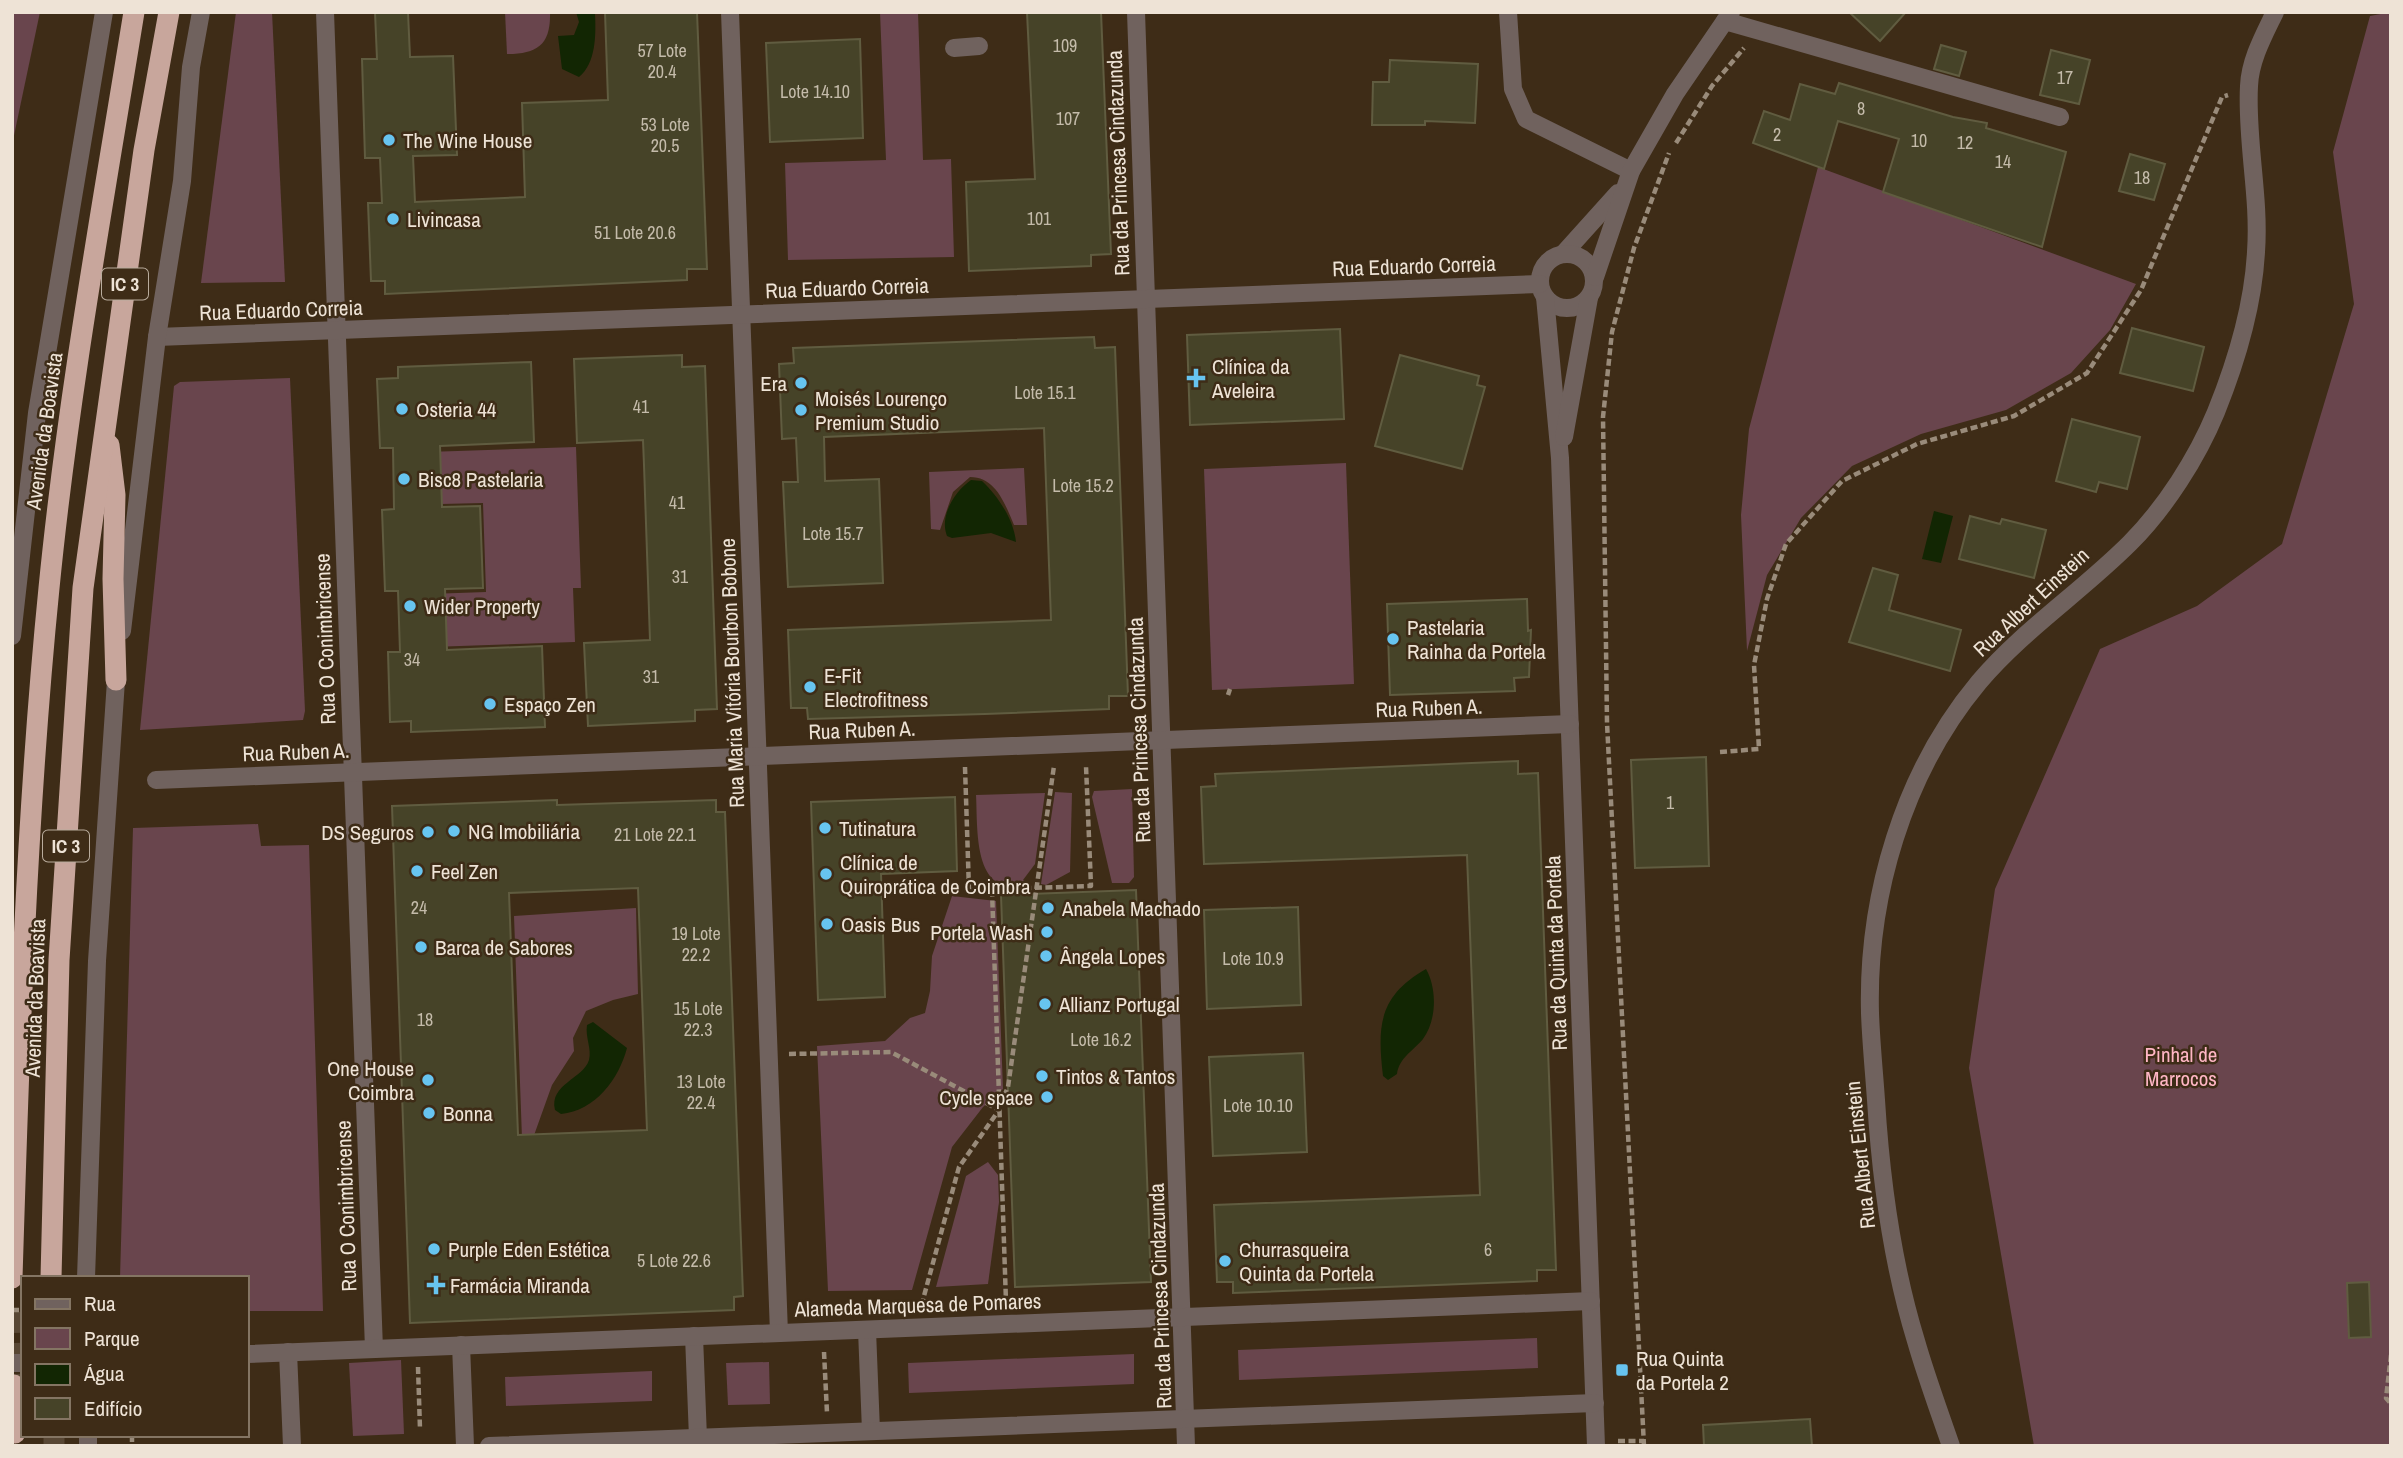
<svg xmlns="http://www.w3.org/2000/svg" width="2403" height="1458" font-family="'Archivo Narrow',sans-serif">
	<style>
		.green { fill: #69454d }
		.water { fill: #122603 }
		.building { fill: #464328; stroke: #605c40; stroke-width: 2; fill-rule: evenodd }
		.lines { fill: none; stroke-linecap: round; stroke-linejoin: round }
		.highway-tunnel { stroke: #584734; stroke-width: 21; stroke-dasharray: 21 10; stroke-linecap: butt }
		.path { stroke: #998b7a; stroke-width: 4.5; stroke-dasharray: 7 3.5; stroke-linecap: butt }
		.minor { stroke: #70625e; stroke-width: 18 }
		.highway { stroke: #c8a69c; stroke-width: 21 }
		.poi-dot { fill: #67c4f0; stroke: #3e2c17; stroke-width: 2.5 }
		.labels { text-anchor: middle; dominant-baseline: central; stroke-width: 5; stroke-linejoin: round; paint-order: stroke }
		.number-label { font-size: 18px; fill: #c4bbaa }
		.shield { fill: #3e2c17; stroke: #b9ac9d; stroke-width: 2 }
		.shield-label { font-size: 19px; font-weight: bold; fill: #eee3d6 }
		.poi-label { font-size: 21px; fill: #eee3d6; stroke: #3e2c17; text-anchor: start }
		.street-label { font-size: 21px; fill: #eee3d6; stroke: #3e2c17 }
		.park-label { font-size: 21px; fill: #ffb6c5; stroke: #3e2c17 }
	</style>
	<rect width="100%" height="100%" fill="#3e2c17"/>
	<!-- green -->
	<g class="green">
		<path d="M 12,12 L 40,12 L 12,145 Z"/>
		<path d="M 236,12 L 272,12 L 285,282 L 201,283 Z"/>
		<path d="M 505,12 L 550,12 C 551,45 537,54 507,54 Z"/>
		<path d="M 880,12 L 918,12 L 923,160 L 951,159 L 954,257 L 788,260 L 785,163 L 886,160 Z"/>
		<path d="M 2391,12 L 2391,1446 L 2034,1446 L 1969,1068 L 1995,889 L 2100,649 L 2197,606 L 2282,544 L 2354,304 L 2333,152 L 2370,16 Z"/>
		<path d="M 1818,167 L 2136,284 L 2110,330 L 2071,373 L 2006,410 L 1921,434 L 1852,466 L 1801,518 L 1767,575 L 1747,651 L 1741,515 L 1749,429 Z"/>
		<path d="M 290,378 L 305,711 L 303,720 L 140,730 L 174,386 L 180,382 Z"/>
		<path d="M 576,447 L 581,588 L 573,588 L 575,642 L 403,648 L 401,595 L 486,592 L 483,503 L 399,505 L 397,453 Z"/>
		<path d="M 1346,463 L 1354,684 L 1212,690 L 1204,469 Z"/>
		<path d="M 1024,468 L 1027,525 L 1014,525 C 1005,504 996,477 970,477 L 953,492 L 940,530 L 931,529 L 929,472 Z"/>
		<path d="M 1132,789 L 1134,877 L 1129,883 L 1112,883 L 1092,797 L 1094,791 Z"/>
		<path d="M 1055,792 L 1072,793 L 1070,872 L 1046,885 L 1041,884 Z"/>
		<path d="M 1045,793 L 1035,864 L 1023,880 L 1028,883 C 972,902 978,828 976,795 Z"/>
		<path d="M 258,824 L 261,846 L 309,845 L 323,1311 L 247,1311 L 247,1278 L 120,1278 L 133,828 Z"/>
		<path d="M 952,896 L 996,901 L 1003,1089 L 983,1107 L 952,1147 L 912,1290 L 828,1291 L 817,1046 L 885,1041 L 910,1018 L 925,1013 L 930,991 L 932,956 Z"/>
		<path d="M 636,908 L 638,994 L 613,1000 L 586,1011 L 573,1038 L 574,1051 L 552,1085 L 523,1166 L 514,916 Z"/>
		<path d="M 988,1162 L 998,1175 L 999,1202 L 988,1284 L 936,1287 L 966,1176 Z"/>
		<path d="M 1537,1338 L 1538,1368 L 1239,1380 L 1238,1350 Z"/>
		<path d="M 1134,1354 L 1134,1384 L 909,1393 L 908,1363 Z"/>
		<path d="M 401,1360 L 404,1434 L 353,1436 L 349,1363 Z"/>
		<path d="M 769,1362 L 770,1404 L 728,1405 L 726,1363 Z"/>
		<path d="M 652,1371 L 652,1401 L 506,1406 L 505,1377 Z"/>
	</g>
	<!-- water -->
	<g class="water">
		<path d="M 576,12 L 595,14 C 596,35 596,63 579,77 L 562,69 L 558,36 L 574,35 L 579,22 Z"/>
		<path d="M 971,480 L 982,481 C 998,496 1014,520 1016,542 L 991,533 L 952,538 L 947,536 C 939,516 955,491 971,480 Z"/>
		<path d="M 1934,511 L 1953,516 L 1941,563 L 1922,559 Z"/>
		<path d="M 1426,969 C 1437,988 1437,1020 1423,1039 C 1413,1051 1399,1058 1397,1074 L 1388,1080 L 1383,1076 C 1377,1025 1379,996 1426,969 Z"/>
		<path d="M 593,1022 L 627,1048 C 619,1079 595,1111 561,1114 L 555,1110 C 549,1084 583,1079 589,1060 C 592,1049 585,1037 587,1025 Z"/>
	</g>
	<!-- building -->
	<g class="building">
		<path d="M 375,12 L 408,12 L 410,57 L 453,56 L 457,155 L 413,156 L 415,202 L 525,197 L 522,103 L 608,100 L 605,12 L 697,12 L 707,269 L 687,269 L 687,280 L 385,294 L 385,281 L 371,281 L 368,203 L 382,203 L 380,158 L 365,158 L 362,59 L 377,59 Z"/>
		<path d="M 1027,12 L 1101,12 L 1111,254 L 1091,255 L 1091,266 L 969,271 L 966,182 L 1035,179 Z"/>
		<path d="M 1849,12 L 1906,12 L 1880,41 Z"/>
		<path d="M 860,39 L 863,138 L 770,142 L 766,43 Z"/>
		<path d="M 1941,45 L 1966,52 L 1959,76 L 1934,69 Z"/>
		<path d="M 2051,50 L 2090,60 L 2079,104 L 2040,95 Z"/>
		<path d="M 1390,60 L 1478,64 L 1475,123 L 1425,121 L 1425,125 L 1372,125 L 1373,82 L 1389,82 Z"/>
		<path d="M 1839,83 L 1953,117 L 1987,123 L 1986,128 L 2066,152 L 2042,247 L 1883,192 L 1899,139 L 1838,121 L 1824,169 L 1753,143 L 1764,111 L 1790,120 L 1800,84 L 1835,94 Z"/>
		<path d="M 2130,154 L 2165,164 L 2154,200 L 2119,191 Z"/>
		<path d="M 2132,328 L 2204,347 L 2193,391 L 2120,373 Z"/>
		<path d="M 1340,329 L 1344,419 L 1190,425 L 1187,335 Z"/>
		<path d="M 1094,337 L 1095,348 L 1115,347 L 1128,696 L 1109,696 L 1109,709 L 985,714 L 808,719 L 807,708 L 791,708 L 788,630 L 1051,620 L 1044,428 L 824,437 L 825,481 L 879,479 L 883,583 L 788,587 L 783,482 L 798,482 L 796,438 L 782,439 L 779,364 L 794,363 L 793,348 Z"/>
		<path d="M 682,355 L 682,367 L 705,366 L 717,709 L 695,710 L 695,721 L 588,726 L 584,643 L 650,640 L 644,465 L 643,440 L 577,443 L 574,359 Z"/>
		<path d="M 1400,355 L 1479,376 L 1477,385 L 1485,387 L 1462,469 L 1375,446 Z"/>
		<path d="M 531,362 L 534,442 L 440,446 L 442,507 L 480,506 L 483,588 L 445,589 L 447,650 L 542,646 L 545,727 L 411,732 L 411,721 L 390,722 L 388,652 L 400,652 L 398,591 L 385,591 L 382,510 L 394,509 L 393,448 L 380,448 L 377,379 L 398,378 L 398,367 Z"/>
		<path d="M 2072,419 L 2140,437 L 2127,489 L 2099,482 L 2096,492 L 2056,481 Z"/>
		<path d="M 1970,516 L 2000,524 L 2002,519 L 2046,530 L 2034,578 L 1959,559 Z"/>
		<path d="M 1873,568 L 1898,575 L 1889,610 L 1961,630 L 1950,671 L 1849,642 Z"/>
		<path d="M 1527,599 L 1528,631 L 1531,630 L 1529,677 L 1514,678 L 1515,691 L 1390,695 L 1387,604 Z"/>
		<path d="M 1706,757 L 1709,866 L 1635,868 L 1631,760 Z"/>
		<path d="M 1518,761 L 1518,774 L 1538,773 L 1556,1270 L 1537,1270 L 1537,1281 L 1233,1293 L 1233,1282 L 1217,1282 L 1214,1205 L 1480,1195 L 1467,855 L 1204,864 L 1201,787 L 1216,786 L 1215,774 Z"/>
		<path d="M 955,797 L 957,871 L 881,874 L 885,997 L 818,1000 L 811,802 Z"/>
		<path d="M 557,800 L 557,805 L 716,800 L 716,812 L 725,812 L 743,1296 L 734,1297 L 734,1310 L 410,1323 L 392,806 ZM 638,888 L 647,1130 L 518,1135 L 509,893 Z"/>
		<path d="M 1136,890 L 1151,1282 L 1015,1287 L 1001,895 Z"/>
		<path d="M 1298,907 L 1301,1005 L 1207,1009 L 1204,910 Z"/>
		<path d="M 1303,1053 L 1307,1152 L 1213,1156 L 1209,1057 Z"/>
		<path d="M 2369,1282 L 2371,1337 L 2349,1338 L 2347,1283 Z"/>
		<path d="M 1810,1419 L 1812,1446 L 1704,1446 L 1703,1425 Z"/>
	</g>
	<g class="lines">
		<!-- highway-tunnel -->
		<g class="highway-tunnel">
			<path d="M 12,1312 L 14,1385"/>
			<path d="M 54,1435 L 54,1446"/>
		</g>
		<!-- path -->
		<g class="path">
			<path d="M 1676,143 L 1712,86 L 1744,48"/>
			<path d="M 1228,695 L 1230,689"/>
			<path d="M 1720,752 L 1759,749 L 1754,665 L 1767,599 L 1786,544 L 1842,481 L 1917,444 L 2014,416 L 2087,373 L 2141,290 L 2222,97 L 2228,95"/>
			<path d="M 965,767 L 969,890 L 1091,886 L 1086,766"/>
			<path d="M 992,890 L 1006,1302"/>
			<path d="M 789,1054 L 891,1052 L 999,1110 L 959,1167 L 921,1307"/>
			<path d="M 1000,1106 L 1008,1087 L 1054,766"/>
			<path d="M 12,1310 L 23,1310"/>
			<path d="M 824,1352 L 827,1413"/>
			<path d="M 2391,1355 L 2386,1398 L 2391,1404"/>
			<path d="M 418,1367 L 420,1429"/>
			<path d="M 132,1435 L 132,1446"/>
			<path d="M 1618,1441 L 1644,1441"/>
			<path d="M 1644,1446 L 1607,723 L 1603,417 L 1612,332 L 1634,248 L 1669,153"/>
		</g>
		<!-- minor -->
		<g class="minor">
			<path d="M 325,12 L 374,1349"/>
			<path d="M 730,12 L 779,1333"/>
			<path d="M 1136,12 L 1186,1446"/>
			<path d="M 1508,12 L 1513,89 L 1526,119 L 1631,171"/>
			<path d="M 1725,21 L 2060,117"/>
			<path d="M 954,48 L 979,46"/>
			<path d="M 1564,253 L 1618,193"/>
			<circle cx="1567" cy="281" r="27"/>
			<path d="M 1595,277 L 1631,171 L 1675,94 L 1731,12"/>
			<path d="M 1545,297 L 1560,458 L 1596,1446"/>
			<path d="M 157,337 L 1540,284"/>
			<path d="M 1564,437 L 1589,298"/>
			<path d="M 122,631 L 157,337 L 182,181 L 191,67 L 201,12"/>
			<path d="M 12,636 L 37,413 L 104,12"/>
			<path d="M 156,780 L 1570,724"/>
			<path d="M 86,1278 L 97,961 L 117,666"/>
			<path d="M 867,1330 L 871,1431"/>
			<path d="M 694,1336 L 698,1438"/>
			<path d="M 461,1345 L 465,1446"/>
			<path d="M 288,1352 L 292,1446"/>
			<path d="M 247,1354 L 1591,1301"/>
			<path d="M 12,1363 L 23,1363"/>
			<path d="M 88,1435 L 88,1446"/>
			<path d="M 489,1446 L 1595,1403"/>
			<path d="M 1951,1446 C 1939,1411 1926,1376 1916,1341 C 1892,1263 1881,1181 1876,1100 C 1874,1071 1871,1042 1870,1013 C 1867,897 1903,773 1979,682 C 2023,630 2081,592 2130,543 C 2165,508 2197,458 2216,412 C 2237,360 2253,307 2256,252 C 2260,196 2246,141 2249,86 C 2250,60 2264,35 2275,12"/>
		</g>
		<!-- highway -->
		<g class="highway">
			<path d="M 109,445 L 115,495 L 113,579 L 116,680"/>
			<path d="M 12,1278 C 19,1048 26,818 49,588 C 68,395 103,204 134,12"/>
			<path d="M 51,1278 L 59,960 L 83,588 L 144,150 L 169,12"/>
			<path d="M 14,1385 L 15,1433"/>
		</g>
	</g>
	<!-- markers -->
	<g class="poi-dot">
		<circle cx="389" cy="140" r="7"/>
		<circle cx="393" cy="219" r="7"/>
		<path d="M1192.5 367.5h7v7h7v7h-7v7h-7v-7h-7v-7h7z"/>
		<circle cx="801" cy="383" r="7"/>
		<circle cx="402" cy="409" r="7"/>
		<circle cx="801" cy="410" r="7"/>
		<circle cx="404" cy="479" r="7"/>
		<circle cx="410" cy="606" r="7"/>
		<circle cx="1393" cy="639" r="7"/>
		<circle cx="810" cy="687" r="7"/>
		<circle cx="490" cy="704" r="7"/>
		<circle cx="825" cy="828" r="7"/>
		<circle cx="454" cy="831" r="7"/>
		<circle cx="428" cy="832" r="7"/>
		<circle cx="417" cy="871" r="7"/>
		<circle cx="826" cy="874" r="7"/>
		<circle cx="1048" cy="908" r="7"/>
		<circle cx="827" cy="924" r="7"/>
		<circle cx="1047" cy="932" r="7"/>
		<circle cx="421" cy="947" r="7"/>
		<circle cx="1046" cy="956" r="7"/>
		<circle cx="1045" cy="1004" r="7"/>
		<circle cx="1042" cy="1076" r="7"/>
		<circle cx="428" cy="1080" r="7"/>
		<circle cx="1047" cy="1097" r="7"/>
		<circle cx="429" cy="1113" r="7"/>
		<circle cx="434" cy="1249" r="7"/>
		<circle cx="1225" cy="1261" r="7"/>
		<path d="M432.5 1274.5h7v7h7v7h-7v7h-7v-7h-7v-7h7z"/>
		<rect x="1615" y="1363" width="14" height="14" rx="3.5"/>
	</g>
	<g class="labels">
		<!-- number labels -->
		<g class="number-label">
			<text x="1065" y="45">109</text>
			<text x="662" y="50">57 Lote<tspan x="662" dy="21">20.4</tspan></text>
			<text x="2065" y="77">17</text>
			<text x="815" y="91">Lote 14.10</text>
			<text x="1861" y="108">8</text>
			<text x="1068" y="118">107</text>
			<text x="665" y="124">53 Lote<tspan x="665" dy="21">20.5</tspan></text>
			<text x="1777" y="134">2</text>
			<text x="1919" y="140">10</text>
			<text x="1965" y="142">12</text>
			<text x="2003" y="161">14</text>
			<text x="2142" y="177">18</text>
			<text x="1039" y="218">101</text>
			<text x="635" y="232">51 Lote 20.6</text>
			<text x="1045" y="392">Lote 15.1</text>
			<text x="641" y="406">41</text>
			<text x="1083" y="485">Lote 15.2</text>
			<text x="677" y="502">41</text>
			<text x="833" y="533">Lote 15.7</text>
			<text x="680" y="576">31</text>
			<text x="412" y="659">34</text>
			<text x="651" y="676">31</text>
			<text x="1670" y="802">1</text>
			<text x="655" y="834">21 Lote 22.1</text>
			<text x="419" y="907">24</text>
			<text x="696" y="933">19 Lote<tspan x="696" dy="21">22.2</tspan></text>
			<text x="1253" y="958">Lote 10.9</text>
			<text x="698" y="1008">15 Lote<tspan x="698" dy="21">22.3</tspan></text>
			<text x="425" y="1019">18</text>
			<text x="1101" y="1039">Lote 16.2</text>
			<text x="701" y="1081">13 Lote<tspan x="701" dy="21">22.4</tspan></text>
			<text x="1258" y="1105">Lote 10.10</text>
			<text x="1488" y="1249">6</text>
			<text x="674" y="1260">5 Lote 22.6</text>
		</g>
		<!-- shield labels -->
		<g class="shield">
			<rect x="102" y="268.5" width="46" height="31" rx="5"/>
			<rect x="43" y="830.5" width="46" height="31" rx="5"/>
		</g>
		<g class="shield-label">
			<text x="125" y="284">IC 3</text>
			<text x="66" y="846">IC 3</text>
		</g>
		<!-- poi labels -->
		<g class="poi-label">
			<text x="403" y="140">The Wine House</text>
			<text x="407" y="219">Livincasa</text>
			<text x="1212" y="366">Clínica da<tspan x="1212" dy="24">Aveleira</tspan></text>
			<text x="787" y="383" text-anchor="end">Era</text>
			<text x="815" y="398">Moisés Lourenço<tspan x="815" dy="24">Premium Studio</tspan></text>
			<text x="416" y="409">Osteria 44</text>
			<text x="418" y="479">Bisc8 Pastelaria</text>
			<text x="424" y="606">Wider Property</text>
			<text x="1407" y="627">Pastelaria<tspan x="1407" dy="24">Rainha da Portela</tspan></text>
			<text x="824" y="675">E-Fit<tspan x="824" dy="24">Electrofitness</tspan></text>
			<text x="504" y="704">Espaço Zen</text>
			<text x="839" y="828">Tutinatura</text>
			<text x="468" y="831">NG Imobiliária</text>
			<text x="414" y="832" text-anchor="end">DS Seguros</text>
			<text x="840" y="862">Clínica de<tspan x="840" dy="24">Quiroprática de Coimbra</tspan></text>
			<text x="431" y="871">Feel Zen</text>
			<text x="1062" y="908">Anabela Machado</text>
			<text x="841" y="924">Oasis Bus</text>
			<text x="1033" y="932" text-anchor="end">Portela Wash</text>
			<text x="435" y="947">Barca de Sabores</text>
			<text x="1060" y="956">Ângela Lopes</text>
			<text x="1059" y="1004">Allianz Portugal</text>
			<text x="414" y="1068" text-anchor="end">One House<tspan x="414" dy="24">Coimbra</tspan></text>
			<text x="1056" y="1076">Tintos &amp; Tantos</text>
			<text x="1033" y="1097" text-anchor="end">Cycle space</text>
			<text x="443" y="1113">Bonna</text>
			<text x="448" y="1249">Purple Eden Estética</text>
			<text x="1239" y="1249">Churrasqueira<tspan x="1239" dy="24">Quinta da Portela</tspan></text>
			<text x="450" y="1285">Farmácia Miranda</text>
			<text x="1636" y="1358">Rua Quinta<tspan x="1636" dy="24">da Portela 2</tspan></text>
		</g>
		<!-- street labels -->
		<g class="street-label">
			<text transform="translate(1118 163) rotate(-92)">Rua da Princesa Cindazunda</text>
			<text transform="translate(1414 266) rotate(-2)">Rua Eduardo Correia</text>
			<text transform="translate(847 288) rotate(-2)">Rua Eduardo Correia</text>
			<text transform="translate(281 310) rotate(-2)">Rua Eduardo Correia</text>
			<text transform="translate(44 431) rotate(-82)">Avenida da Boavista</text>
			<text transform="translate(2031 602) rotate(-43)">Rua Albert Einstein</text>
			<text transform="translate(325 639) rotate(-92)">Rua O Conimbricense</text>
			<text transform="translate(732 673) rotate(-92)">Rua Maria Vitória Bourbon Bobone</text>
			<text transform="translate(1429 708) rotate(-2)">Rua Ruben A.</text>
			<text transform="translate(862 730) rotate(-2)">Rua Ruben A.</text>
			<text transform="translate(1139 730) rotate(-92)">Rua da Princesa Cindazunda</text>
			<text transform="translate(296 752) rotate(-2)">Rua Ruben A.</text>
			<text transform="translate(1556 953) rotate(-92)">Rua da Quinta da Portela</text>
			<text transform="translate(35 998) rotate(-88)">Avenida da Boavista</text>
			<text transform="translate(1860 1155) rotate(-96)">Rua Albert Einstein</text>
			<text transform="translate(346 1206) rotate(-92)">Rua O Conimbricense</text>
			<text transform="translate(1160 1296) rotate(-92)">Rua da Princesa Cindazunda</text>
			<text transform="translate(918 1305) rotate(-2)">Alameda Marquesa de Pomares</text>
		</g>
		<!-- park labels -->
		<g class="park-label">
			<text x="2181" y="1054">Pinhal de<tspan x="2181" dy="24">Marrocos</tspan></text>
		</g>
	</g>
	<!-- border -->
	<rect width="2403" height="1458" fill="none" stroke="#eee3d6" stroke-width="28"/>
	<!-- legend -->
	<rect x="21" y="1276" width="228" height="161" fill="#3e2c17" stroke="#847563" stroke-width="2"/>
	<rect x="35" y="1299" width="35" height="10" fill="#70625e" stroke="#847563" stroke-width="2"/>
	<text x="84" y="1311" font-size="21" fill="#eee3d6">Rua</text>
	<rect x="35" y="1328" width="35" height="21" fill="#69454d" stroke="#847563" stroke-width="2"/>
	<text x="84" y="1346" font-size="21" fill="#eee3d6">Parque</text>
	<rect x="35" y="1364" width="35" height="21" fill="#122603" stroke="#847563" stroke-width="2"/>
	<text x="84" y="1381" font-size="21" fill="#eee3d6">Água</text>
	<rect x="35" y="1398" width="35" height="21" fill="#464328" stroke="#847563" stroke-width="2"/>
	<text x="84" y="1416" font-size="21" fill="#eee3d6">Edifício</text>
</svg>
